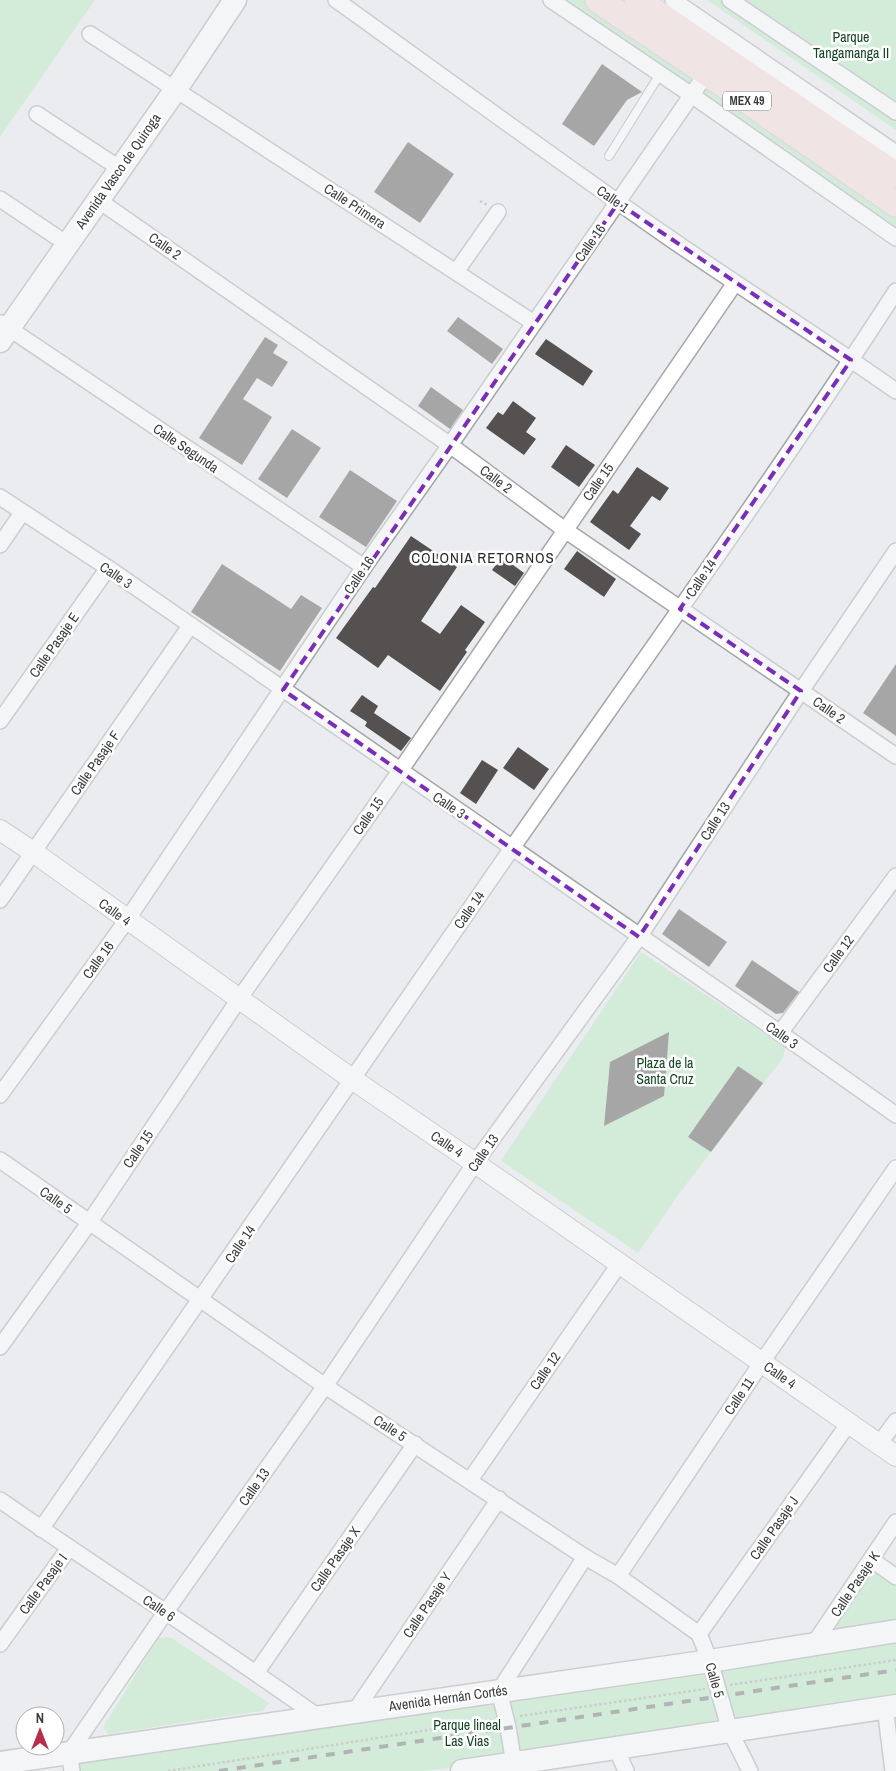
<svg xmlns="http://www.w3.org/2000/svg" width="896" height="1771" font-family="'Archivo Narrow',sans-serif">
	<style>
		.green { fill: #b7ecc0 }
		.building { fill: #545150 }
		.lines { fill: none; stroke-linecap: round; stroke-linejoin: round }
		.service-casing { stroke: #a5a6a9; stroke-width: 10 }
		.minor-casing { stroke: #a5a6a9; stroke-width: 18 }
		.tertiary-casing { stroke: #a5a6a9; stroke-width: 22 }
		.secondary-casing { stroke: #a5a6a9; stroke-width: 25 }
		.primary-casing { stroke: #c8c8c9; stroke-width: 28 }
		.path { stroke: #a3a4a6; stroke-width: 2.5; stroke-dasharray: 2.5 2.5; stroke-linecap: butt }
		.service { stroke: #fff; stroke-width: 8 }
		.minor { stroke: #fff; stroke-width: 15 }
		.tertiary { stroke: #fff; stroke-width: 20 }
		.secondary { stroke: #fff; stroke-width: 22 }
		.primary { stroke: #f7dad7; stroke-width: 25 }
		.rail { stroke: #6d6e6f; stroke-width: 4; stroke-dasharray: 9 9; stroke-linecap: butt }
		.marked { fill: none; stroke: #7b2cbf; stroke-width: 4; stroke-dasharray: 10 6; stroke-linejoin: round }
		.labels { text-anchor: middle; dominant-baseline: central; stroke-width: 5; stroke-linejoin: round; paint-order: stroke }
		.shield { fill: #fff; stroke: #767677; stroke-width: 1 }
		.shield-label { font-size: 12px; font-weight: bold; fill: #3b3c3d }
		.park-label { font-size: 14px; fill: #134521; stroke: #fff }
		.street-label { font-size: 14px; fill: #3b3c3d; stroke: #fff }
		.neighbourhood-label { font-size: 15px; letter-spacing: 1px; fill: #2a2b2d; stroke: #fff }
	</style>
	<rect width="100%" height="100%" fill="#ebecef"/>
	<!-- green -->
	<g class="green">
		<path d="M 0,0 L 95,0 L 0,137 Z"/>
		<path d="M 556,0 L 584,0 L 896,213 L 896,234 Z"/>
		<path d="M 707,0 L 896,0 L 896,130 Z"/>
		<path d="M 641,952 L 785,1047 L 783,1058 L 676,1198 L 638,1253 L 501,1161 Z"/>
		<path d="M 874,1566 L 896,1583 L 896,1627 L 825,1638 Z"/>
		<path d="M 896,1636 L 896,1699 L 731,1726 L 718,1667 Z"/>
		<path d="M 170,1637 L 269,1703 L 263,1711 L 108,1734 L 103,1727 L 158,1638 Z"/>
		<path d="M 708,1668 L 723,1727 L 519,1758 L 506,1695 Z"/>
		<path d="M 496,1696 L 509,1760 L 425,1771 L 78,1771 L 76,1757 Z"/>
	</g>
	<!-- building -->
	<g class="building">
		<path d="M 602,64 L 642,92 L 627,100 L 594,146 L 562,124 Z"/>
		<path d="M 408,142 L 454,174 L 420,223 L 374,192 Z"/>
		<path d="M 458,317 L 503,349 L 492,364 L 447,331 Z"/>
		<path d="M 265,337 L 278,345 L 273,353 L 288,362 L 272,387 L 257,378 L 243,399 L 272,417 L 242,465 L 199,438 Z"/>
		<path d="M 546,339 L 593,371 L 583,386 L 535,354 Z"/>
		<path d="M 431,387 L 463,410 L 450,429 L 418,406 Z"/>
		<path d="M 513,401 L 536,418 L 526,432 L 536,439 L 524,455 L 486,428 L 498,412 L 503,415 Z"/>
		<path d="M 292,429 L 321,448 L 287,498 L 258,479 Z"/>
		<path d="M 566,445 L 595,465 L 579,487 L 551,467 Z"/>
		<path d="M 637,467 L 669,488 L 660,501 L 652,496 L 630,526 L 641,534 L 629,550 L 590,522 L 613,490 L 618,494 Z"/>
		<path d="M 350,470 L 397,501 L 366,547 L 319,517 Z"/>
		<path d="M 411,536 L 457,567 L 421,621 L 440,634 L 461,605 L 485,622 L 465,650 L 467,652 L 440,691 L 388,655 L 378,668 L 336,638 L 373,587 L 375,588 Z"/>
		<path d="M 577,551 L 616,579 L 604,597 L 564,569 Z"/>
		<path d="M 502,557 L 524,573 L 515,586 L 492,570 Z"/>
		<path d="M 222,564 L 291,609 L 301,595 L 322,608 L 280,671 L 191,612 Z"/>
		<path d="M 896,664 L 896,736 L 863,713 Z"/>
		<path d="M 362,695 L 378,706 L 374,713 L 411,738 L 401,751 L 365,726 L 367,722 L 350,711 Z"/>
		<path d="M 518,747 L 549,769 L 534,790 L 503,768 Z"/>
		<path d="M 482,760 L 498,770 L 476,804 L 460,793 Z"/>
		<path d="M 679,909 L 727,942 L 709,967 L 662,934 Z"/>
		<path d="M 752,960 L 799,992 L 783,1013 L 776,1014 L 735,986 Z"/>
		<path d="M 669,1032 L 664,1096 L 604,1126 L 610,1062 Z"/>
		<path d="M 738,1066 L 763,1083 L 711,1152 L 688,1137 Z"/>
	</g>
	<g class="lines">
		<!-- service casing -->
		<g class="service-casing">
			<path id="service" d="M 609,156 L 660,74"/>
		</g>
		<!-- minor casing -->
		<g class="minor-casing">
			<g id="minor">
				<path d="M 336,0 C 445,78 554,158 665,235 C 741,288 820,337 896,391"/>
				<path d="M 551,0 L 693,96 L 896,238"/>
				<path d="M 673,0 L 896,153"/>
				<path d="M 730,0 L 896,112"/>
				<path d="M 90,34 L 534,323"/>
				<path d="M 37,114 L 119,168"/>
				<path d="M 0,199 L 67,244"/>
				<path d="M 98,200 L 450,445 L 565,530 L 896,756"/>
				<path d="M 456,272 L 498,212"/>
				<path d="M 1,323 L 364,567"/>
				<path d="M 0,497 L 108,568 L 780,1033 L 896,1115"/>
				<path d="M 0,545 L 22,513"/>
				<path d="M 0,721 L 108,568"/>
				<path d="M 0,900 L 190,626"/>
				<path d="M 780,1033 L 896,876"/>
				<path d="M 0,1095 L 127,920 L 364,567 L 450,445 L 711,67"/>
				<path d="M 0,1160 L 325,1386 L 585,1557 L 618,1576 L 699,1634 L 710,1661 L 730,1731 L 750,1771"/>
				<path d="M 0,1347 L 89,1223 L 239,999 L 400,771 L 735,283"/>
				<path d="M 879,1444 L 896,1421"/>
				<path d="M 470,1480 L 620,1263"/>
				<path d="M 0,1500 C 105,1573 213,1642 317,1716"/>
				<path d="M 41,1529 C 199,1304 354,1077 510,851 C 640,665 773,481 896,291"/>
				<path d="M 872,1560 L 896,1577"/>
				<path d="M 618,1576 L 762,1362 L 896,1168"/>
				<path d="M 699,1634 L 849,1423"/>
				<path d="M 0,1644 L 69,1548"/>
				<path d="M 813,1645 L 896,1522"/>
				<path d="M 256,1673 L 415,1444"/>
				<path d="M 885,1707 L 893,1771"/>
				<path d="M 355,1711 L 499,1499"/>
				<path d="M 616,1748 L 626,1771"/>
				<path d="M 72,1771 L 69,1753 L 165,1613 L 325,1386 L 475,1163 L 639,937 L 801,691 L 896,551"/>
				<path d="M 515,1771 L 508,1727 L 499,1691 L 585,1557"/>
			</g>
		</g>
		<!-- tertiary casing -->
		<g class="tertiary-casing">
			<path id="tertiary" d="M 0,830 L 33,852 L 352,1079 L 475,1163 L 896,1456"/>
		</g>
		<!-- secondary casing -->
		<g class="secondary-casing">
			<g id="secondary">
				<path d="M 0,341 L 176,89 L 235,0"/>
				<path d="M 0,1763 L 710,1661 L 896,1631"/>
				<path d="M 462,1771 L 896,1706"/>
			</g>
		</g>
		<!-- primary casing -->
		<g class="primary-casing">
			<g id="primary">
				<path d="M 598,0 L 707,73 L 896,204"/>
				<path d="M 637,0 L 896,175"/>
			</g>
		</g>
		<!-- path -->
		<g class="path">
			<path d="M 480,201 L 487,205"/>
			<path d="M 730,1685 L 896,1660"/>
			<path d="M 520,1716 L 705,1689"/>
			<path d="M 168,1771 L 492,1720"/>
		</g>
		<!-- service -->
		<use href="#service" class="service"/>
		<!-- minor -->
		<use href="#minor" class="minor"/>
		<!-- tertiary -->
		<use href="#tertiary" class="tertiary"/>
		<!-- secondary -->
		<use href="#secondary" class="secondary"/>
		<!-- primary -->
		<use href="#primary" class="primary"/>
		<!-- rail -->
		<path class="rail" d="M 219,1771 L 896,1670"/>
	</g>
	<!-- marked area -->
	<path d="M0 0H896V1771H0ZM 618,203 L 851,360 L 680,609 L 801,691 L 639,937 L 283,690 Z" fill="#ebecef" fill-opacity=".55" fill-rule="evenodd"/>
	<path class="marked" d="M 618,203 L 851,360 L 680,609 L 801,691 L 639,937 L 283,690 Z"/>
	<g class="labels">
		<!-- shield labels -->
		<rect class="shield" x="723" y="91.5" width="48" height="19" rx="4"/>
		<g class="shield-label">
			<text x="747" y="101">MEX 49</text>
		</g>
		<!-- park labels -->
		<g class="park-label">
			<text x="851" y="37">Parque<tspan x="851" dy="16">Tangamanga II</tspan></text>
			<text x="665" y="1063">Plaza de la<tspan x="665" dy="16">Santa Cruz</tspan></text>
			<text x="467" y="1725">Parque lineal<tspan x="467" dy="16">Las Vias</tspan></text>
		</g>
		<!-- street labels -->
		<g class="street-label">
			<text transform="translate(118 171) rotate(-55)">Avenida Vasco de Quiroga</text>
			<text transform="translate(613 199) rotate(35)">Calle 1</text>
			<text transform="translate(355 206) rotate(33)">Calle Primera</text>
			<text transform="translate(590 243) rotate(-55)">Calle 16</text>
			<text transform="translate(165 246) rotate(35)">Calle 2</text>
			<text transform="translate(186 448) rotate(34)">Calle Segunda</text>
			<text transform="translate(496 479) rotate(37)">Calle 2</text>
			<text transform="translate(598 482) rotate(-55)">Calle 15</text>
			<text transform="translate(116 575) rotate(34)">Calle 3</text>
			<text transform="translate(359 575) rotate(-56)">Calle 16</text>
			<text transform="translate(701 578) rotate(-56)">Calle 14</text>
			<text transform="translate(54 645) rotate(-55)">Calle Pasaje E</text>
			<text transform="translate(829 710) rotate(35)">Calle 2</text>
			<text transform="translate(95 763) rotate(-55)">Calle Pasaje F</text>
			<text transform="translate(449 805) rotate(34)">Calle 3</text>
			<text transform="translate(368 816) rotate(-55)">Calle 15</text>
			<text transform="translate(715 821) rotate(-57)">Calle 13</text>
			<text transform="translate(469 910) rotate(-55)">Calle 14</text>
			<text transform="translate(115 912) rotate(36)">Calle 4</text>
			<text transform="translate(838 954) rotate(-54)">Calle 12</text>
			<text transform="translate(98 960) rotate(-54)">Calle 16</text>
			<text transform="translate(782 1035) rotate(35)">Calle 3</text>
			<text transform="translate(447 1144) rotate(34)">Calle 4</text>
			<text transform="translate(138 1149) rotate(-56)">Calle 15</text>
			<text transform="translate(483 1153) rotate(-55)">Calle 13</text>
			<text transform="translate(56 1200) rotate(35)">Calle 5</text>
			<text transform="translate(240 1244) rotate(-56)">Calle 14</text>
			<text transform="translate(545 1371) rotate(-55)">Calle 12</text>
			<text transform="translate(780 1375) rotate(35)">Calle 4</text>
			<text transform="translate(739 1396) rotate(-56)">Calle 11</text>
			<text transform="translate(390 1428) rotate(33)">Calle 5</text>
			<text transform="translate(254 1487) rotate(-55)">Calle 13</text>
			<text transform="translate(774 1528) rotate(-55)">Calle Pasaje J</text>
			<text transform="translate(335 1559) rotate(-55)">Calle Pasaje X</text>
			<text transform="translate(43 1584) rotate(-54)">Calle Pasaje I</text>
			<text transform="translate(855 1584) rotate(-56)">Calle Pasaje K</text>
			<text transform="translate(427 1605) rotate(-56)">Calle Pasaje Y</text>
			<text transform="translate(159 1608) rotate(34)">Calle 6</text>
			<text transform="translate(715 1680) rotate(74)">Calle 5</text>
			<text transform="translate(448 1698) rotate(-8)">Avenida Hernán Cortés</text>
		</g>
		<!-- neighbourhood labels -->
		<g class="neighbourhood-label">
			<text x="483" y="557">COLONIA RETORNOS</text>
		</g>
	</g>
	<!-- north arrow -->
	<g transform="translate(40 1731)"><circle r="24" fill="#ffffff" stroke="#b1b1b1"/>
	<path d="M0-4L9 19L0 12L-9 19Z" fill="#bc2b49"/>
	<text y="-8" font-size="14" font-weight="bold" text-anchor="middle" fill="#3b3c3d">N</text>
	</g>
</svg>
